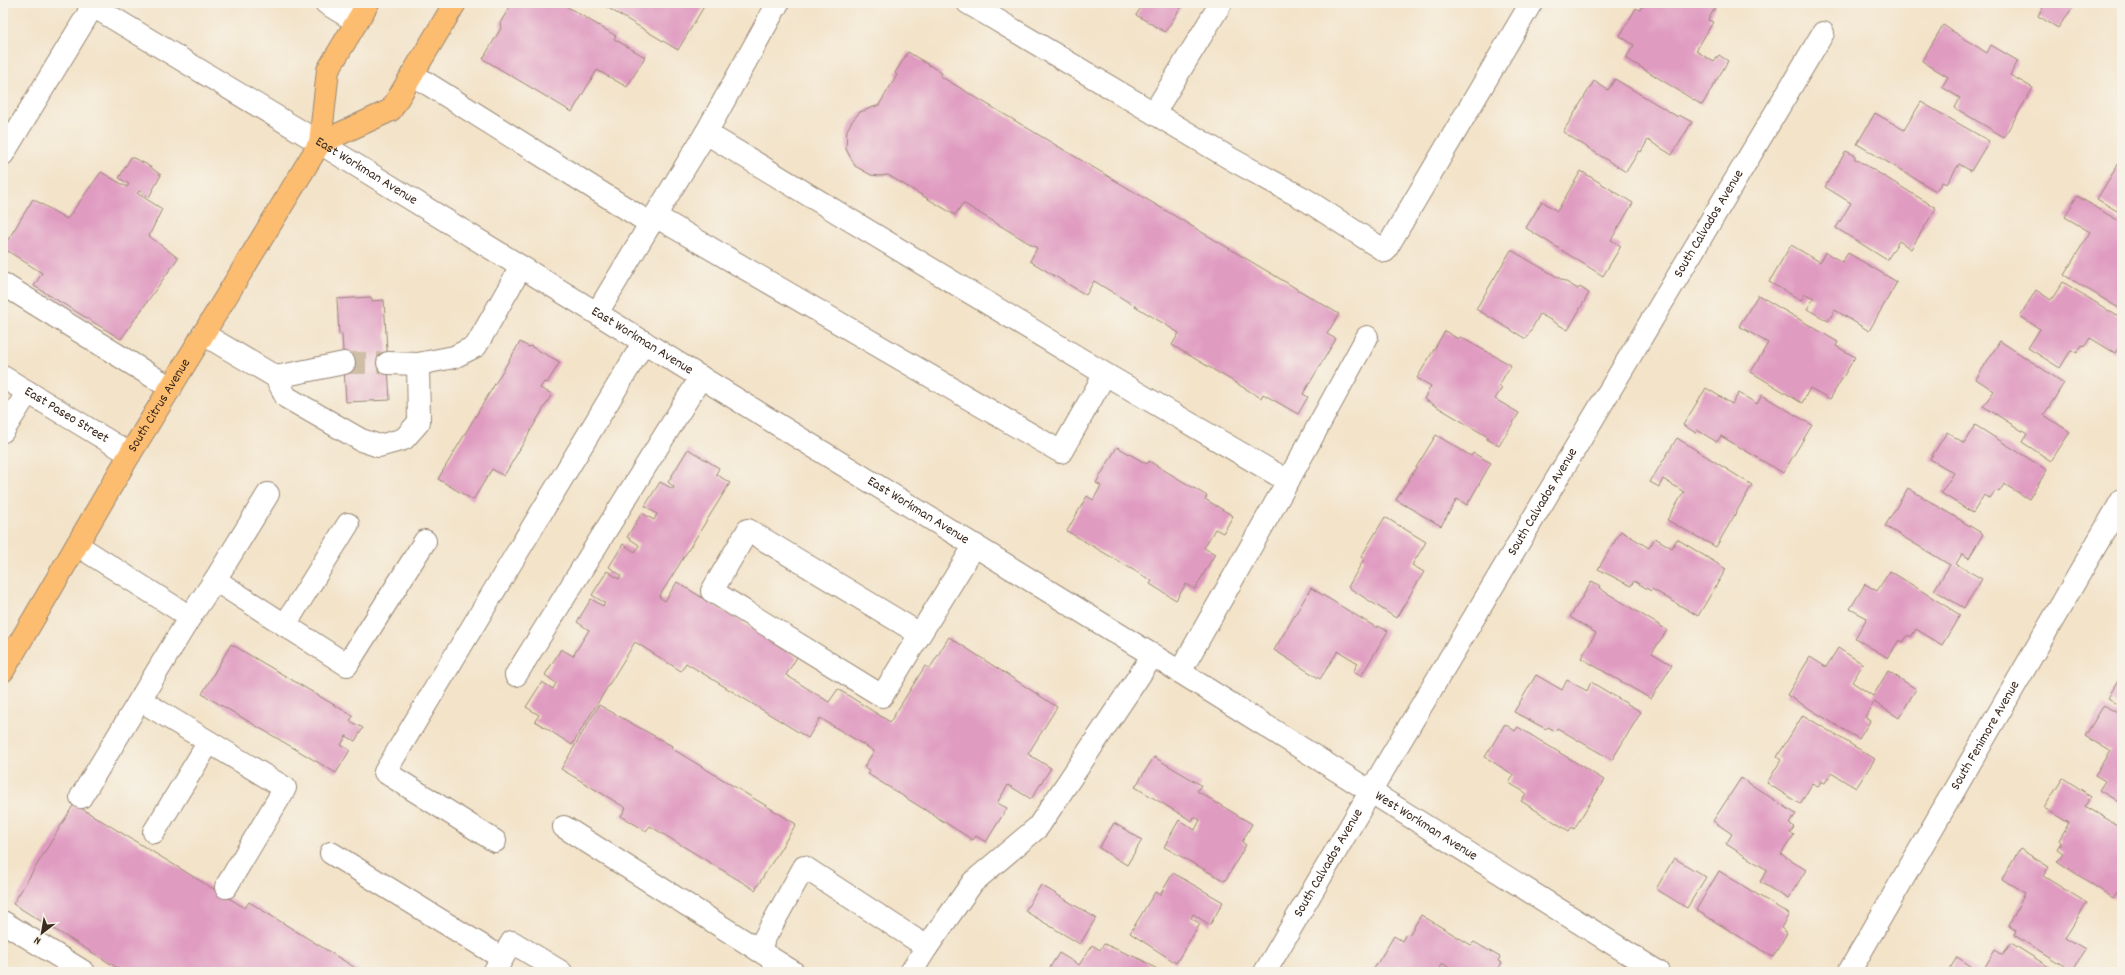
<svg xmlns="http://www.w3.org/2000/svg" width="2125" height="975" font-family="Dekko,sans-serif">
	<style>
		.building { fill: #e09bc1 }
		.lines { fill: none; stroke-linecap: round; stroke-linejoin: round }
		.minor-tunnel { stroke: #cebea7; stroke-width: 22; stroke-dasharray: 22 11; stroke-linecap: butt }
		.minor-casing { stroke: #978674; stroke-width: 24 }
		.major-casing { stroke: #978674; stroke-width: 24 }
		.minor { stroke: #fff; stroke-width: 22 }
		.major { stroke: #fcbd6f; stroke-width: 22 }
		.labels { text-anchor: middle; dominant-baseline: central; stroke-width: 4; stroke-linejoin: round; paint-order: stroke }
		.street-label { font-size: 14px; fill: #3b2a1e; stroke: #f7f3e8 }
	</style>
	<rect width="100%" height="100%" fill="#f7f3e8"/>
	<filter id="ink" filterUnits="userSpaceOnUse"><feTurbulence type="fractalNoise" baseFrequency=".025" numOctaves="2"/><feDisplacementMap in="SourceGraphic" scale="8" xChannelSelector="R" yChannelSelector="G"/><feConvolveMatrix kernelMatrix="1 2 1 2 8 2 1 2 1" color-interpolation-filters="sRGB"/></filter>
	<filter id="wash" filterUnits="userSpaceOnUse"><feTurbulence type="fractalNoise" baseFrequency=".012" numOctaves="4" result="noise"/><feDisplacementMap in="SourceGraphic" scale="16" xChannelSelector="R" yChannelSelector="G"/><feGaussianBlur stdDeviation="0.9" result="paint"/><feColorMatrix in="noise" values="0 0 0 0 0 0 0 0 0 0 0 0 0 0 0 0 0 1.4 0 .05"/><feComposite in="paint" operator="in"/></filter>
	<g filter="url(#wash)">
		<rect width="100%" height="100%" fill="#f3e3c9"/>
		<g id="blocks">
			<!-- building -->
			<g class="building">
				<path d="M 512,3 L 561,3 L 616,36 L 614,39 L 645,57 L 627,87 L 597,70 L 572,112 L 483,59 L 501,28 L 500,23 Z"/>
				<path d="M 600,3 L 706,3 L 678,50 Z"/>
				<path d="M 1144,3 L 1184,3 L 1165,32 L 1136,15 Z"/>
				<path d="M 1644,3 L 1712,3 L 1716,6 L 1708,20 L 1713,22 L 1696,51 L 1714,62 L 1719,55 L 1728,61 L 1702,105 L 1626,58 L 1634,45 L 1620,36 L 1636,8 L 1640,10 Z"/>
				<path d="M 2045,3 L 2076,3 L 2058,28 L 2038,16 Z"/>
				<path d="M 1943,25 L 1987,53 L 1991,45 L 2018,61 L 2010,75 L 2033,88 L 2004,137 L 1955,108 L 1960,98 L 1942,87 L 1948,77 L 1922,61 Z"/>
				<path d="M 908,52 L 942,73 L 940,76 L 1339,314 L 1327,334 L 1336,339 L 1303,394 L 1308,397 L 1298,414 L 1263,394 L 1261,398 L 1172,345 L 1179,333 L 1094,281 L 1086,295 L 1030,261 L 1037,248 L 963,203 L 955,215 L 888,175 L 880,176 L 871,175 L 855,166 L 846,149 L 847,130 L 852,121 L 860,112 L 879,105 L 897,75 L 895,73 Z"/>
				<path d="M 1615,79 L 1678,117 L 1679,115 L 1692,122 L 1672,155 L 1648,140 L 1641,152 L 1639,151 L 1626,172 L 1563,132 L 1594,81 L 1608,90 Z"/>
				<path d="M 1921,102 L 1989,141 L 1971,171 L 1959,164 L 1947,184 L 1942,182 L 1936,191 L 1857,144 L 1875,113 L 1904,130 Z"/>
				<path d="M 1846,151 L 1856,156 L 1854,158 L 1936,208 L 1911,249 L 1899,241 L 1887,260 L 1836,228 L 1851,203 L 1825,187 Z"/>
				<path d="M 131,157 L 146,164 L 161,175 L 149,197 L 139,191 L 137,193 L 162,209 L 149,236 L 178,258 L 121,339 L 34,286 L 42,273 L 3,248 L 33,199 L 67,219 L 101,172 L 127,187 L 129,184 L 119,178 Z"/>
				<path d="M 2122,158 L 2122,214 L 2097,199 Z"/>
				<path d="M 1581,171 L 1633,203 L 1611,240 L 1621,246 L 1603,276 L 1526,228 L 1542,201 L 1557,211 Z"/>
				<path d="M 2077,196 L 2122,223 L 2122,310 L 2064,275 L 2090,232 L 2065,217 Z"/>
				<path d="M 1791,245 L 1820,262 L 1825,252 L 1842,262 L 1848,253 L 1897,282 L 1869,331 L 1835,310 L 1828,321 L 1807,309 L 1814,298 L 1805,294 L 1801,300 L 1769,282 Z"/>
				<path d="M 1511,250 L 1578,289 L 1580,287 L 1589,293 L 1568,330 L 1540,314 L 1526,339 L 1476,309 Z"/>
				<path d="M 2063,282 L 2122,319 L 2122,342 L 2115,353 L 2090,338 L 2084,347 L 2082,345 L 2077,353 L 2071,350 L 2060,368 L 2028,348 L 2040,329 L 2020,316 L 2036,290 L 2051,300 Z"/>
				<path d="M 1758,295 L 1838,342 L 1836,346 L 1855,357 L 1830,399 L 1810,388 L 1802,403 L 1751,372 L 1768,343 L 1739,326 Z"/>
				<path d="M 371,297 L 372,301 L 384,300 L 390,400 L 346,402 L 342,334 L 339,334 L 337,299 Z"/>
				<path d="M 1445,331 L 1458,339 L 1460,337 L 1511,365 L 1499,385 L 1502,388 L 1495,399 L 1519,413 L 1499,446 L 1487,439 L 1488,437 L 1424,399 L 1431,386 L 1417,378 Z"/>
				<path d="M 2000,341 L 2064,383 L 2044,415 L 2070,432 L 2051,461 L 2022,442 L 2027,434 L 1983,406 L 1994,391 L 1976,379 Z"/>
				<path d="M 520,342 L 529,347 L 530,346 L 560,362 L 547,383 L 544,382 L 540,388 L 552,394 L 504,476 L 492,469 L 473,500 L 438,479 Z"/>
				<path d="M 1706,388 L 1732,404 L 1739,393 L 1757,404 L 1762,395 L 1812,425 L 1783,473 L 1721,436 L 1717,442 L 1697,430 L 1696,433 L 1683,425 Z"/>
				<path d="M 1975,425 L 2047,470 L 2029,499 L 2004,484 L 1999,492 L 1996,490 L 1990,498 L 1984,495 L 1973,513 L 1941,493 L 1954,473 L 1930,459 L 1947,432 L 1964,443 Z"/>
				<path d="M 1436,435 L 1471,456 L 1473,453 L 1491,463 L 1467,505 L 1457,499 L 1441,526 L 1396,500 Z"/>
				<path d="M 1677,438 L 1752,485 L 1716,547 L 1667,520 L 1684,492 L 1663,479 L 1659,487 L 1650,482 Z"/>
				<path d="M 1117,447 L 1147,464 L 1149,461 L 1207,496 L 1205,499 L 1233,516 L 1223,533 L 1215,529 L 1204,548 L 1215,554 L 1195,589 L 1186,584 L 1176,600 L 1150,584 L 1152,581 L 1067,531 L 1087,496 L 1093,500 L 1101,486 L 1096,483 Z"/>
				<path d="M 688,449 L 719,468 L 716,474 L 730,483 L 659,597 L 665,601 L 677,582 L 797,657 L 786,675 L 829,702 L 838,689 L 890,722 L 925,666 L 930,668 L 949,637 L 1057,707 L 1028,754 L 1051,768 L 1031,799 L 1008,785 L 997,803 L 1007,808 L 986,842 L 976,836 L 973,840 L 868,774 L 870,771 L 864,767 L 874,751 L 820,718 L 808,738 L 686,663 L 681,671 L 635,642 L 572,745 L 535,721 L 539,715 L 526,707 L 542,682 L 553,689 L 556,683 L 545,675 L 561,649 L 573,656 L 589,630 L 577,622 L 591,599 L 603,606 L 605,603 L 592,595 L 607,571 L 619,579 L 621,575 L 609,567 L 623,544 L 635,552 L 639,545 L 627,537 L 642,513 L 654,520 L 657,514 L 645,506 L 660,482 L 673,489 L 674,487 L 668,482 Z"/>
				<path d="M 1908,488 L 1983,534 L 1969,558 L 1962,554 L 1956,564 L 1982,579 L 1964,608 L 1934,590 L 1950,565 L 1885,526 Z"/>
				<path d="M 1385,517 L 1426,542 L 1412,565 L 1424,572 L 1396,618 L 1348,587 L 1364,559 L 1361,557 Z"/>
				<path d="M 1621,531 L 1649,548 L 1655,538 L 1672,548 L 1677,539 L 1726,569 L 1698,616 L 1652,589 L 1651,591 L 1634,581 L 1631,586 L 1598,569 Z"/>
				<path d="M 1890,571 L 1960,615 L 1942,645 L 1916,629 L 1911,637 L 1908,635 L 1903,642 L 1899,640 L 1888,658 L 1855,638 L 1867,618 L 1850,609 L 1865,584 L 1877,591 Z"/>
				<path d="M 1592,581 L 1600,586 L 1599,588 L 1667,630 L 1652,653 L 1672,665 L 1651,699 L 1581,658 L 1596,633 L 1570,617 Z"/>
				<path d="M 1311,588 L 1377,628 L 1378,626 L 1388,631 L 1361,676 L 1353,672 L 1358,663 L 1338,651 L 1320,679 L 1274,650 Z"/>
				<path d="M 231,644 L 353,716 L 350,721 L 363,728 L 355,741 L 346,736 L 341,745 L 350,750 L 336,773 L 202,694 Z"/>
				<path d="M 1838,648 L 1863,664 L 1852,682 L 1873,696 L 1888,671 L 1916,689 L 1899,718 L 1874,702 L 1865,717 L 1870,721 L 1859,739 L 1787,695 L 1810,657 L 1826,667 Z"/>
				<path d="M 2122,674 L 2122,707 L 2108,698 Z"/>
				<path d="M 1536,675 L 1562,690 L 1567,680 L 1587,691 L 1591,682 L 1641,712 L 1612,760 L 1557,728 L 1555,731 L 1548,727 L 1546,729 L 1514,712 Z"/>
				<path d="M 599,705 L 672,746 L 671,748 L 796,824 L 755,890 L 650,826 L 646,831 L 621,816 L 626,808 L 561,769 Z"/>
				<path d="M 2104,705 L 2122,716 L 2122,804 L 2099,790 L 2105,781 L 2095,775 L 2110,751 L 2085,736 Z"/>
				<path d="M 1803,715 L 1875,759 L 1856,788 L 1831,773 L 1825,783 L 1821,781 L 1818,787 L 1812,784 L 1800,804 L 1767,783 L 1781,760 L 1777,757 Z"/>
				<path d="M 1505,724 L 1515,731 L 1518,727 L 1604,780 L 1574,829 L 1572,827 L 1569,831 L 1521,801 L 1526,793 L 1509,783 L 1514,775 L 1485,757 Z"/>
				<path d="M 1154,757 L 1201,785 L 1197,791 L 1252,824 L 1242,842 L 1246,845 L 1225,881 L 1164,847 L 1179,820 L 1195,830 L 1200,820 L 1194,817 L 1192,821 L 1135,787 Z"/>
				<path d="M 1741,778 L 1796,814 L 1789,824 L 1794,827 L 1790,833 L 1794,835 L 1781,854 L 1806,870 L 1788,899 L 1760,882 L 1767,870 L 1726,844 L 1732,834 L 1713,821 Z"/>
				<path d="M 2063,778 L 2091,796 L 2085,806 L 2122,828 L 2122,884 L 2113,898 L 2057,861 L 2063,853 L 2057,849 L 2061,842 L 2059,840 L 2069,823 L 2044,808 Z"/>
				<path d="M 74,804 L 245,908 L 249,902 L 362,972 L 124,972 L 13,904 Z"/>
				<path d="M 1114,823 L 1142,840 L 1127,865 L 1099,848 Z"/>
				<path d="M 2020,849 L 2049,867 L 2043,876 L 2087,903 L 2065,938 L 2085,950 L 2072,971 L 2014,935 L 2016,931 L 2009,926 L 2025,893 L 2002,879 Z"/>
				<path d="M 1674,858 L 1706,877 L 1687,908 L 1656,889 Z"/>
				<path d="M 1719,871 L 1789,914 L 1781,928 L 1787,933 L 1773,957 L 1696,910 Z"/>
				<path d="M 1173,873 L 1223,902 L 1210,925 L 1193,914 L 1191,918 L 1200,924 L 1176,963 L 1130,933 L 1155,892 L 1160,895 Z"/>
				<path d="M 1041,885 L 1096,918 L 1080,944 L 1025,911 Z"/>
				<path d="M 1421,915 L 1471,945 L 1474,942 L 1500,957 L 1498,961 L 1502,963 L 1496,972 L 1456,972 L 1442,963 L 1437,972 L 1372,972 L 1394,936 L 1402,941 L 1406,934 L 1409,935 Z"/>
				<path d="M 2011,943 L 2057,972 L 1982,972 L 1995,950 L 2003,955 Z"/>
				<path d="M 1104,944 L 1142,960 L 1162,972 L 1047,972 L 1059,953 L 1079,965 L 1092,945 L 1100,950 Z"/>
				<path d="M 1957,957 L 1980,972 L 1948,972 Z"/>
			</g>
		</g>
	</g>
	<g filter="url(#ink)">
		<use href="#blocks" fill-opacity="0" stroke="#978674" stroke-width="1"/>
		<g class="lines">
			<!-- minor-tunnel -->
			<path class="minor-tunnel" d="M 344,363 L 388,363"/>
			<!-- minor casing -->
			<g class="minor-casing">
				<g id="minor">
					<path id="s1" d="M 88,3 L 320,143 L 1180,672 L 1658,972"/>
					<path d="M 326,3 L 357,22"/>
					<path d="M 968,3 L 1233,160 L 1308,201 L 1385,251 L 1531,3"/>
					<path d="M 412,74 L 651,224"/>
					<path d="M 1154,113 L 1221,3"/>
					<path d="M 706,133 L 778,3"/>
					<path d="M 3,154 L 93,6"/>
					<path d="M 3,284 L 171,388"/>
					<path d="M 597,313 L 655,216"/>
					<path d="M 203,334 L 276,377 L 286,397 L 361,440 L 379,446 L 404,439 L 419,422 L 418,364"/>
					<path d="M 388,363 L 418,364 L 454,357 L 476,346 L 521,267"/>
					<path d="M 1105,374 L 1061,452 L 655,216 L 706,133 L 1105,374 L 1288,481 L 1180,672"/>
					<path id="s2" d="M 3,377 L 130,454"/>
					<path d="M 276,377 L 344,363"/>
					<path d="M 3,431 L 28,392"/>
					<path d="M 1288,481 L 1367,337"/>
					<path d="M 77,545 L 190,617 L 215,580 L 347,665 L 425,541"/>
					<path d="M 215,580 L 268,494"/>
					<path d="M 285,625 L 348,524"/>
					<path d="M 920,634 L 748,530 L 712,591 L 882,696 L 975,545"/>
					<path d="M 516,675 L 701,377"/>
					<path d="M 140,700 L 285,788 L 226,887"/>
					<path d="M 81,797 L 190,617"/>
					<path d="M 564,827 L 793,972"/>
					<path d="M 154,832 L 209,742"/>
					<path d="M 495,841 L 385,772 L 644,342"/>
					<path d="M 331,853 L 502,958"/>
					<path d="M 3,922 L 84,972"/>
					<path d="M 758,950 L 804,867 L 927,947 L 973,882 L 1038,827 L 1153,655"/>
					<path d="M 494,972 L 512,942 L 561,972"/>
					<path d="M 911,972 L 927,947"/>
					<path id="s3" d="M 1265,972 L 1392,755 L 1823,33"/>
					<path id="s4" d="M 1849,972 L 2122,500"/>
				</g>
			</g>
			<!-- major casing -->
			<g class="major-casing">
				<g id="major">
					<path d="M 320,143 L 391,110 L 455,3"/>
					<path id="s5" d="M 3,671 L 130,454 L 320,143 L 328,70 L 368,3"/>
				</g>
			</g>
			<!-- minor -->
			<use href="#minor" class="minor"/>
			<!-- major -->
			<use href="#major" class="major"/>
		</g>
	</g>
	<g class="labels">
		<!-- street labels -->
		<g class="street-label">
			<text stroke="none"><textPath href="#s1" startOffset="325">East Workman Avenue</textPath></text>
			<text stroke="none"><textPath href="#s3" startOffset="870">South Calvados Avenue</textPath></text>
			<text stroke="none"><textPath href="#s1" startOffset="649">East Workman Avenue</textPath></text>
			<text stroke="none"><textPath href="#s5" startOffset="308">South Citrus Avenue</textPath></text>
			<text stroke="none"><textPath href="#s2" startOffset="74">East Paseo Street</textPath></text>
			<text stroke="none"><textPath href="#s3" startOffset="546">South Calvados Avenue</textPath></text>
			<text stroke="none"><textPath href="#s1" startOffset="973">East Workman Avenue</textPath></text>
			<text stroke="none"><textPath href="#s4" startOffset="273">South Fenimore Avenue</textPath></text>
			<text stroke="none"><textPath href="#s1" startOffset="1571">West Workman Avenue</textPath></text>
			<text stroke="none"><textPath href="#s3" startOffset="126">South Calvados Avenue</textPath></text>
		</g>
	</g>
	<!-- margin -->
	<rect width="2125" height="975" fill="none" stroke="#f7f3e8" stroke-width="16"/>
	<!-- north arrow -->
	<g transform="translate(42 933) rotate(211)" stroke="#f7f3e8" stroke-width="3" paint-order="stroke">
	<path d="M0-3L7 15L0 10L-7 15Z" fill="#3b2a1e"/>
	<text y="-6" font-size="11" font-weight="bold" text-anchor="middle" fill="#3b2a1e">N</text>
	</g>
</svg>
